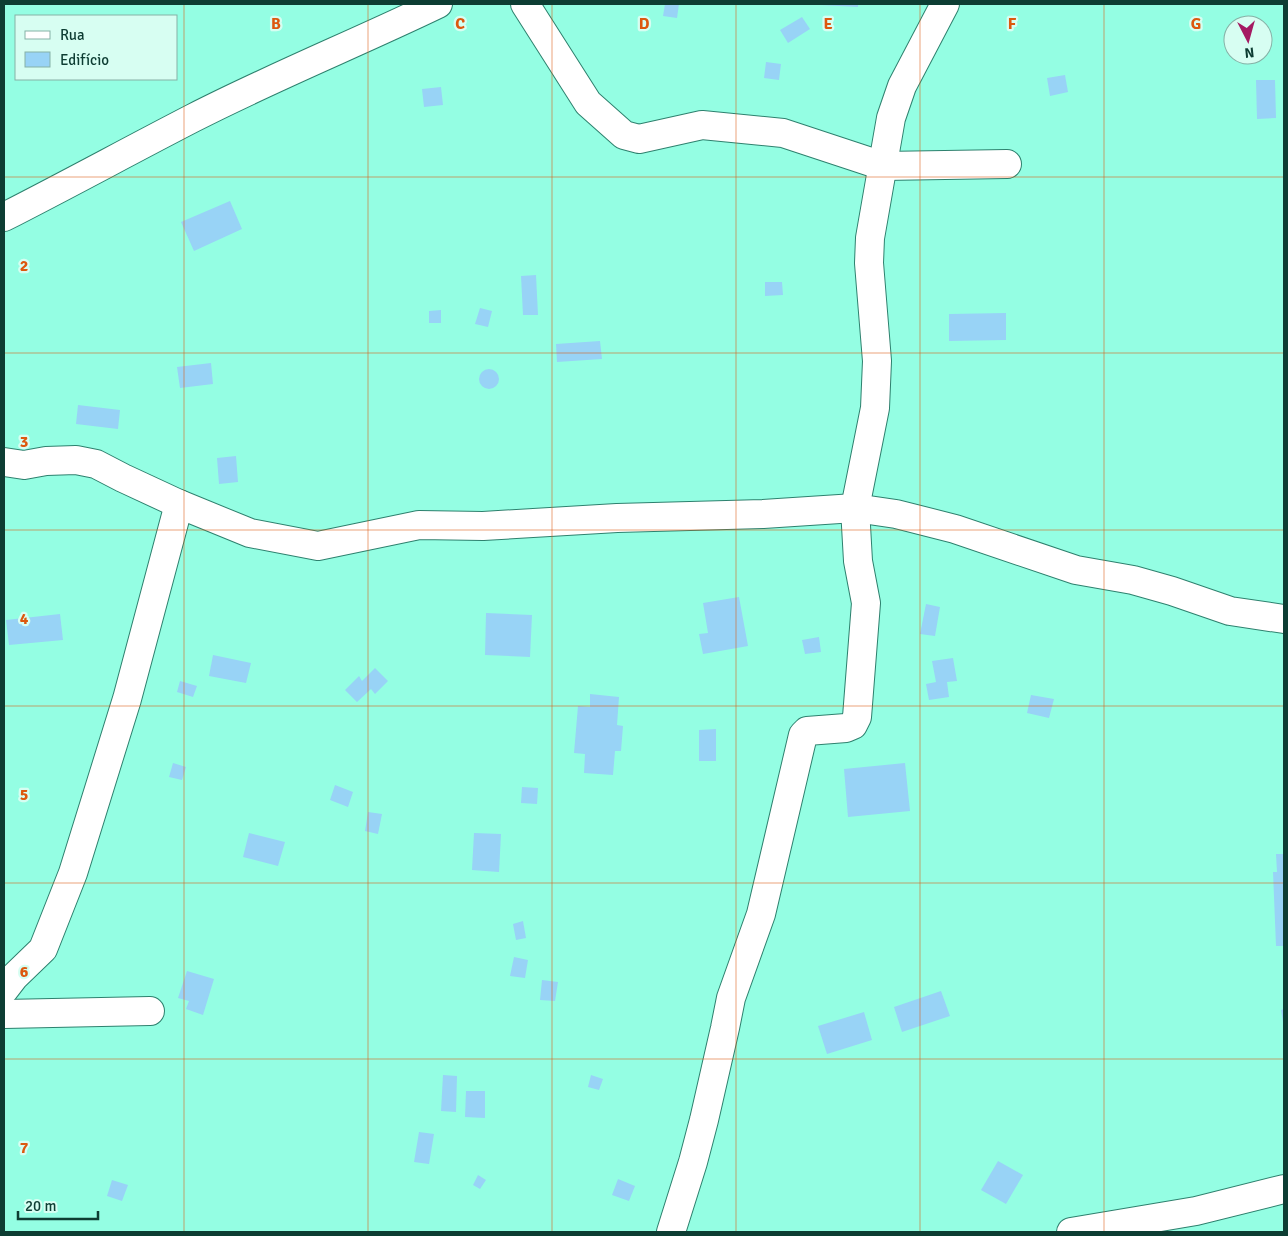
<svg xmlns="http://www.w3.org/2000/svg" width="1288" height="1236" font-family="Signika,sans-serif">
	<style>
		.building { fill: #98d3f6 }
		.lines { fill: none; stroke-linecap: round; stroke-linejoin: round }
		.minor-casing { stroke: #2e816e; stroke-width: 30 }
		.minor { stroke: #fff; stroke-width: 28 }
		.grid { fill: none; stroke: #dd580e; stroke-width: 1; stroke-opacity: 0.55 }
		.grid-label { font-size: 16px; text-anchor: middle; font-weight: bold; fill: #dd580e; stroke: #d7fef2; stroke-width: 4.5; stroke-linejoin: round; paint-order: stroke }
	</style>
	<rect width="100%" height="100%" fill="#94fee3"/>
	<!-- building -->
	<g class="building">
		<path d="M 665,4 L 679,4 L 677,18 L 663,16 Z"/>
		<path d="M 821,4 L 858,4 L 858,7 L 821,5 Z"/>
		<path d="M 802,17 L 810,29 L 788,43 L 780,30 Z"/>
		<path d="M 766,62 L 781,64 L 779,80 L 764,78 Z"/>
		<path d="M 1065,75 L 1068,92 L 1050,96 L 1047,78 Z"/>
		<path d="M 1256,80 L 1275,80 L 1276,118 L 1257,119 Z"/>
		<path d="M 441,87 L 443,105 L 424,107 L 422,89 Z"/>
		<path d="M 230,201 L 242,229 L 194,251 L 181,222 Z"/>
		<path d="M 536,275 L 538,315 L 523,315 L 521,276 Z"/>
		<path d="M 765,282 L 782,282 L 783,295 L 765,296 Z"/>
		<path d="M 480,308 L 492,311 L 488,327 L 475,324 Z"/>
		<path d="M 441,310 L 441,323 L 429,323 L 429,311 Z"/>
		<path d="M 1006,313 L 1006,340 L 949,341 L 949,314 Z"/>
		<path d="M 600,341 L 602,359 L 557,362 L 556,344 Z"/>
		<path d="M 211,363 L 213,384 L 180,388 L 177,367 Z"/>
		<circle cx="489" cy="379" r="10"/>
		<path d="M 78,405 L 120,410 L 118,429 L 76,424 Z"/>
		<path d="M 236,456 L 238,482 L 219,484 L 217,458 Z"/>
		<path d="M 739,597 L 748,646 L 703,654 L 699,634 L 708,633 L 703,603 Z"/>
		<path d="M 926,604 L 940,607 L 935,636 L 920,634 Z"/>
		<path d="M 486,613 L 532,615 L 530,657 L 485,655 Z"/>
		<path d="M 60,614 L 63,640 L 9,645 L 6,620 Z"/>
		<path d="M 819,637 L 821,652 L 805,654 L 802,640 Z"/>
		<path d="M 213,655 L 251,663 L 246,683 L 209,676 Z"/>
		<path d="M 953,658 L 957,681 L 947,682 L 949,697 L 929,700 L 926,684 L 936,682 L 932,661 Z"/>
		<path d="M 375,668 L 388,681 L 375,694 L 371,689 L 357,702 L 345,690 L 359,676 L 362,681 Z"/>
		<path d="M 180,681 L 197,686 L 193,697 L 177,692 Z"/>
		<path d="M 590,694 L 619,697 L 617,725 L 623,726 L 621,751 L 615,751 L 613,775 L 584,773 L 585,754 L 574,753 L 578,706 L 590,707 Z"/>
		<path d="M 1031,695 L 1054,699 L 1049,718 L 1027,713 Z"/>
		<path d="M 716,729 L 716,761 L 699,761 L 699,730 Z"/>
		<path d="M 173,763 L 186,767 L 182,780 L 169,777 Z"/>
		<path d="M 905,763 L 910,811 L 848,817 L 844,769 Z"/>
		<path d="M 335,785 L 353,792 L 348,807 L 330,800 Z"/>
		<path d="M 522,787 L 538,788 L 537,804 L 521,803 Z"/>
		<path d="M 368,812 L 382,814 L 378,834 L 365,831 Z"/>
		<path d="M 249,833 L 285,842 L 278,866 L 243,857 Z"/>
		<path d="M 474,833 L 501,834 L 499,872 L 472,870 Z"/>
		<path d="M 1276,854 L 1284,854 L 1284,946 L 1276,946 L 1273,872 L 1277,872 Z"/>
		<path d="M 523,921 L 526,938 L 516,940 L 513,924 Z"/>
		<path d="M 514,957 L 528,960 L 525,978 L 510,976 Z"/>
		<path d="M 187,971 L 214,979 L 203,1015 L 186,1009 L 189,1001 L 178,998 Z"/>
		<path d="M 542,980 L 558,982 L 555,1001 L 540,1000 Z"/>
		<path d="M 941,991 L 950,1016 L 902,1032 L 894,1007 Z"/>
		<path d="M 1284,1009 L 1284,1022 L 1283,1022 L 1281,1010 Z"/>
		<path d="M 864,1012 L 872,1040 L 827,1054 L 818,1026 Z"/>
		<path d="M 443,1075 L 457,1076 L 456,1112 L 441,1111 Z"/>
		<path d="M 591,1075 L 603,1079 L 599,1090 L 588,1087 Z"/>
		<path d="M 466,1091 L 485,1091 L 485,1118 L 465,1117 Z"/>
		<path d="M 419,1132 L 434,1134 L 429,1164 L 414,1162 Z"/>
		<path d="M 998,1161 L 1023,1175 L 1006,1204 L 981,1190 Z"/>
		<path d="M 478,1175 L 486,1180 L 480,1189 L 473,1185 Z"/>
		<path d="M 618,1179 L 635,1186 L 629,1201 L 612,1195 Z"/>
		<path d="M 112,1180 L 128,1185 L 122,1201 L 107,1196 Z"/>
	</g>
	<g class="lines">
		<!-- minor casing -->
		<g class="minor-casing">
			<g id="minor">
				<path d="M 525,4 L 588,103 L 624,135 L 639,139 L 702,125 L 783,133 L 883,166 L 1007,164"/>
				<path d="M 4,217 C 67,185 129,151 193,118 C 273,77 357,43 438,4"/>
				<path d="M 4,462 L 24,465 L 46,461 L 76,460 L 96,464 L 123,478 L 179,504 L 250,533 L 318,546 L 419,525 L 483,526 L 617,518 L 763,514 L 855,508 L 896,514 L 955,529 L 1076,570 L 1133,580 L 1172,591 L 1230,611 L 1284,619"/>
				<path d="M 4,990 L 14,977 L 43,949 L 73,873 L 127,699 L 179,504"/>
				<path d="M 4,1014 L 150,1011"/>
				<path d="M 671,1232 L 693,1162 L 704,1120 L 725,1028 L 731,998 L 761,914 L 803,735 L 807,731 L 846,728 L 853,725 L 857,717 L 866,603 L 858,561 L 855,508 L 875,408 L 877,361 L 869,263 L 870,238 L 891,118 L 902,86 L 945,4"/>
				<path d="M 1071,1232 L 1196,1211 L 1284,1189"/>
			</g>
		</g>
		<!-- minor -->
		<use href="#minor" class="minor"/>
	</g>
	<!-- grid -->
	<path class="grid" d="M 184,4 L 184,1232M 368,4 L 368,1232M 552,4 L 552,1232M 736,4 L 736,1232M 920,4 L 920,1232M 1104,4 L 1104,1232M 4,177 L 1284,177M 4,353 L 1284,353M 4,530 L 1284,530M 4,706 L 1284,706M 4,883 L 1284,883M 4,1059 L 1284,1059"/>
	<g class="grid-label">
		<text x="276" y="29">B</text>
		<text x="460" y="29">C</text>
		<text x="644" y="29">D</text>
		<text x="828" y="29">E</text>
		<text x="1012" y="29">F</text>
		<text x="1196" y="29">G</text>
		<text x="24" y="271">2</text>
		<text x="24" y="447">3</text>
		<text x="24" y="624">4</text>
		<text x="24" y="800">5</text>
		<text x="24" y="977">6</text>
		<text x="24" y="1153">7</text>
	</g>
	<!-- border -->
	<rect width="1288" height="1236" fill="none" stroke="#0d3d33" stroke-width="10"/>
	<!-- legend -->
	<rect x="15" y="15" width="162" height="65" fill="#d7fef2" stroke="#86b1a6"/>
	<rect x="25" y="31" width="25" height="8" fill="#ffffff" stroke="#86b1a6"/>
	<text x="60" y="40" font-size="15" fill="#0d3d33">Rua</text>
	<rect x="25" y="52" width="25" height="15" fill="#98d3f6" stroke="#86b1a6"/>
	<text x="60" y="65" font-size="15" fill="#0d3d33">Edifício</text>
	<!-- north arrow -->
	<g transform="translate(1248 40) rotate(174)"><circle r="24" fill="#d7fef2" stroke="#86b1a6"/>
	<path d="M0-4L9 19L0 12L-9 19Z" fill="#a41a62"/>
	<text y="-8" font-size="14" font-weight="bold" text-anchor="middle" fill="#0d3d33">N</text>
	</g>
	<!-- scale -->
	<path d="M18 1211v8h80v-8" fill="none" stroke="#0d3d33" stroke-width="2.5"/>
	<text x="25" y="1211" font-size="15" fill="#0d3d33" stroke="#d7fef2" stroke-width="4" paint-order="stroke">20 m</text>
</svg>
